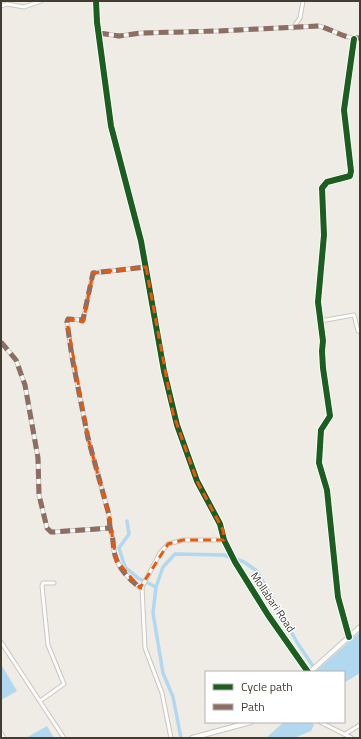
<svg xmlns="http://www.w3.org/2000/svg" width="361" height="739" font-family="'Titillium Web',sans-serif">
	<style>
		.water { fill: #b2d8f0 }
		.lines { fill: none; stroke-linecap: round; stroke-linejoin: round }
		.canal { stroke: #b2d8f0; stroke-width: 3.5 }
		.minor-casing { stroke: #cac7c1; stroke-width: 5 }
		.tertiary-casing { stroke: #cac7c1; stroke-width: 6 }
		.minor { stroke: #fcfcfb; stroke-width: 3 }
		.tertiary { stroke: #fcfcfb; stroke-width: 4 }
		.quiet { stroke: #8d6e63; stroke-width: 5; stroke-dasharray: 10 5; stroke-linecap: butt }
		.cycleway-casing { stroke: #fff; stroke-width: 8 }
		.cycleway { stroke: #1b5e20; stroke-width: 6 }
		.marked { fill: none; stroke: #e8590c; stroke-width: 3; stroke-dasharray: 8 5; stroke-linejoin: round }
		.labels { text-anchor: middle; dominant-baseline: central; stroke-width: 3; stroke-linejoin: round; paint-order: stroke }
		.street-label { font-size: 11px; fill: #433c32; stroke: #fff }
	</style>
	<rect width="100%" height="100%" fill="#eeece5"/>
	<!-- water -->
	<g class="water">
		<path d="M 360,632 L 360,673 L 344,683 L 344,672 L 315,672 Z"/>
		<path d="M 1,664 L 17,691 L 1,700 Z"/>
		<path d="M 284,722 L 312,722 L 314,725 L 311,731 L 294,738 L 266,738 Z"/>
		<path d="M 47,726 L 54,738 L 26,738 Z"/>
	</g>
	<g class="lines">
		<!-- canal -->
		<g class="canal">
			<path d="M 127,521 L 129,534 L 119,548 L 125,567 L 138,578 L 156,587"/>
			<path d="M 181,738 L 173,697 L 163,673 L 153,613 L 156,587 L 163,567 L 175,554 L 224,555 L 244,562 L 257,571 L 298,644 L 317,672"/>
		</g>
		<!-- minor casing -->
		<g class="minor-casing">
			<g id="minor">
				<path d="M 96,1 L 97,22 L 111,126 L 141,241 L 164,371 L 177,425 L 197,481 L 220,524 L 224,540 L 235,562 L 268,615 L 308,672"/>
				<path d="M 1,6 L 7,4 L 24,7 L 41,1"/>
				<path d="M 293,28 L 300,18 L 303,1"/>
				<path d="M 99,33 L 119,36 L 141,33 L 218,31 L 319,26 C 334,30 344,39 360,38"/>
				<path d="M 320,321 L 354,315 L 358,331 L 360,332"/>
				<path d="M 1,342 L 16,360 L 25,385 L 38,458 L 39,495 L 47,528 L 51,532 L 54,532 L 110,528 C 113,535 113,543 114,551 C 117,567 127,577 139,587 L 142,587"/>
				<path d="M 110,528 L 109,515 L 88,438 L 72,357 L 67,322 L 68,319 L 83,320 L 93,273 L 146,267"/>
				<path d="M 349,637 L 338,597 L 327,490 L 319,463 L 321,430 L 330,416 L 323,368 L 322,351 L 323,341 L 318,302 L 324,235 L 322,188 L 327,182 L 350,176 L 351,171 L 344,110 L 354,39"/>
				<path d="M 1,642 L 64,738"/>
				<path d="M 40,701 L 64,684 L 48,645 L 42,586 L 43,583 L 54,583"/>
				<path d="M 320,722 L 352,738"/>
				<path d="M 1,733 L 4,738"/>
				<path d="M 345,734 L 360,725"/>
				<path d="M 171,738 L 162,693 L 145,648 L 142,587 L 160,553 L 168,544 L 183,540 L 224,540"/>
			</g>
		</g>
		<!-- tertiary casing -->
		<g class="tertiary-casing">
			<g id="tertiary">
				<path d="M 310,672 L 360,627"/>
				<path d="M 192,738 L 251,722"/>
			</g>
		</g>
		<!-- minor -->
		<use href="#minor" class="minor"/>
		<!-- tertiary -->
		<use href="#tertiary" class="tertiary"/>
		<!-- quiet -->
		<g class="quiet">
			<path d="M 99,33 L 119,36 L 141,33 L 218,31 L 319,26 C 334,30 344,39 360,38"/>
			<path d="M 1,342 L 16,360 L 25,385 L 38,458 L 39,495 L 47,528 L 51,532 L 54,532 L 110,528 C 113,535 113,543 114,551 C 117,567 127,577 139,587 L 142,587"/>
			<path d="M 110,528 L 109,515 L 88,438 L 72,357 L 67,322 L 68,319 L 83,320 L 93,273 L 146,267"/>
		</g>
		<!-- cycleway casing -->
		<g class="cycleway-casing">
			<g id="cycleway">
				<path d="M 96,1 L 97,22 L 111,126 L 141,241 L 164,371 L 177,425 L 197,481 L 220,524 L 224,540 L 235,562 L 268,615 L 308,672"/>
				<path d="M 349,637 L 338,597 L 327,490 L 319,463 L 321,430 L 330,416 L 323,368 L 322,351 L 323,341 L 318,302 L 324,235 L 322,188 L 327,182 L 350,176 L 351,171 L 344,110 L 354,39"/>
			</g>
		</g>
		<!-- cycleway -->
		<use href="#cycleway" class="cycleway"/>
	</g>
	<!-- marked area -->
	<path class="marked" d="M 146,267 L 173,413 L 197,481 L 223,530 L 224,540 L 183,540 L 168,544 L 140,588 L 116,560 L 109,515 L 88,438 L 67,322 L 70,319 L 83,322 L 93,273 Z"/>
	<g class="labels">
		<!-- street labels -->
		<g class="street-label">
			<text transform="translate(273 602) rotate(56)">Mollabari Road</text>
		</g>
	</g>
	<!-- border -->
	<rect width="361" height="739" fill="none" stroke="#433c32" stroke-width="4"/>
	<!-- legend -->
	<rect x="205" y="671" width="140" height="52" fill="#ffffff" stroke="#b4b1ad"/>
	<rect x="213" y="684" width="20" height="6" fill="#1b5e20" stroke="#b4b1ad"/>
	<text x="241" y="691" font-size="12" fill="#433c32">Cycle path</text>
	<rect x="213" y="704" width="20" height="6" fill="#8d6e63" stroke="#b4b1ad"/>
	<text x="241" y="711" font-size="12" fill="#433c32">Path</text>
</svg>
